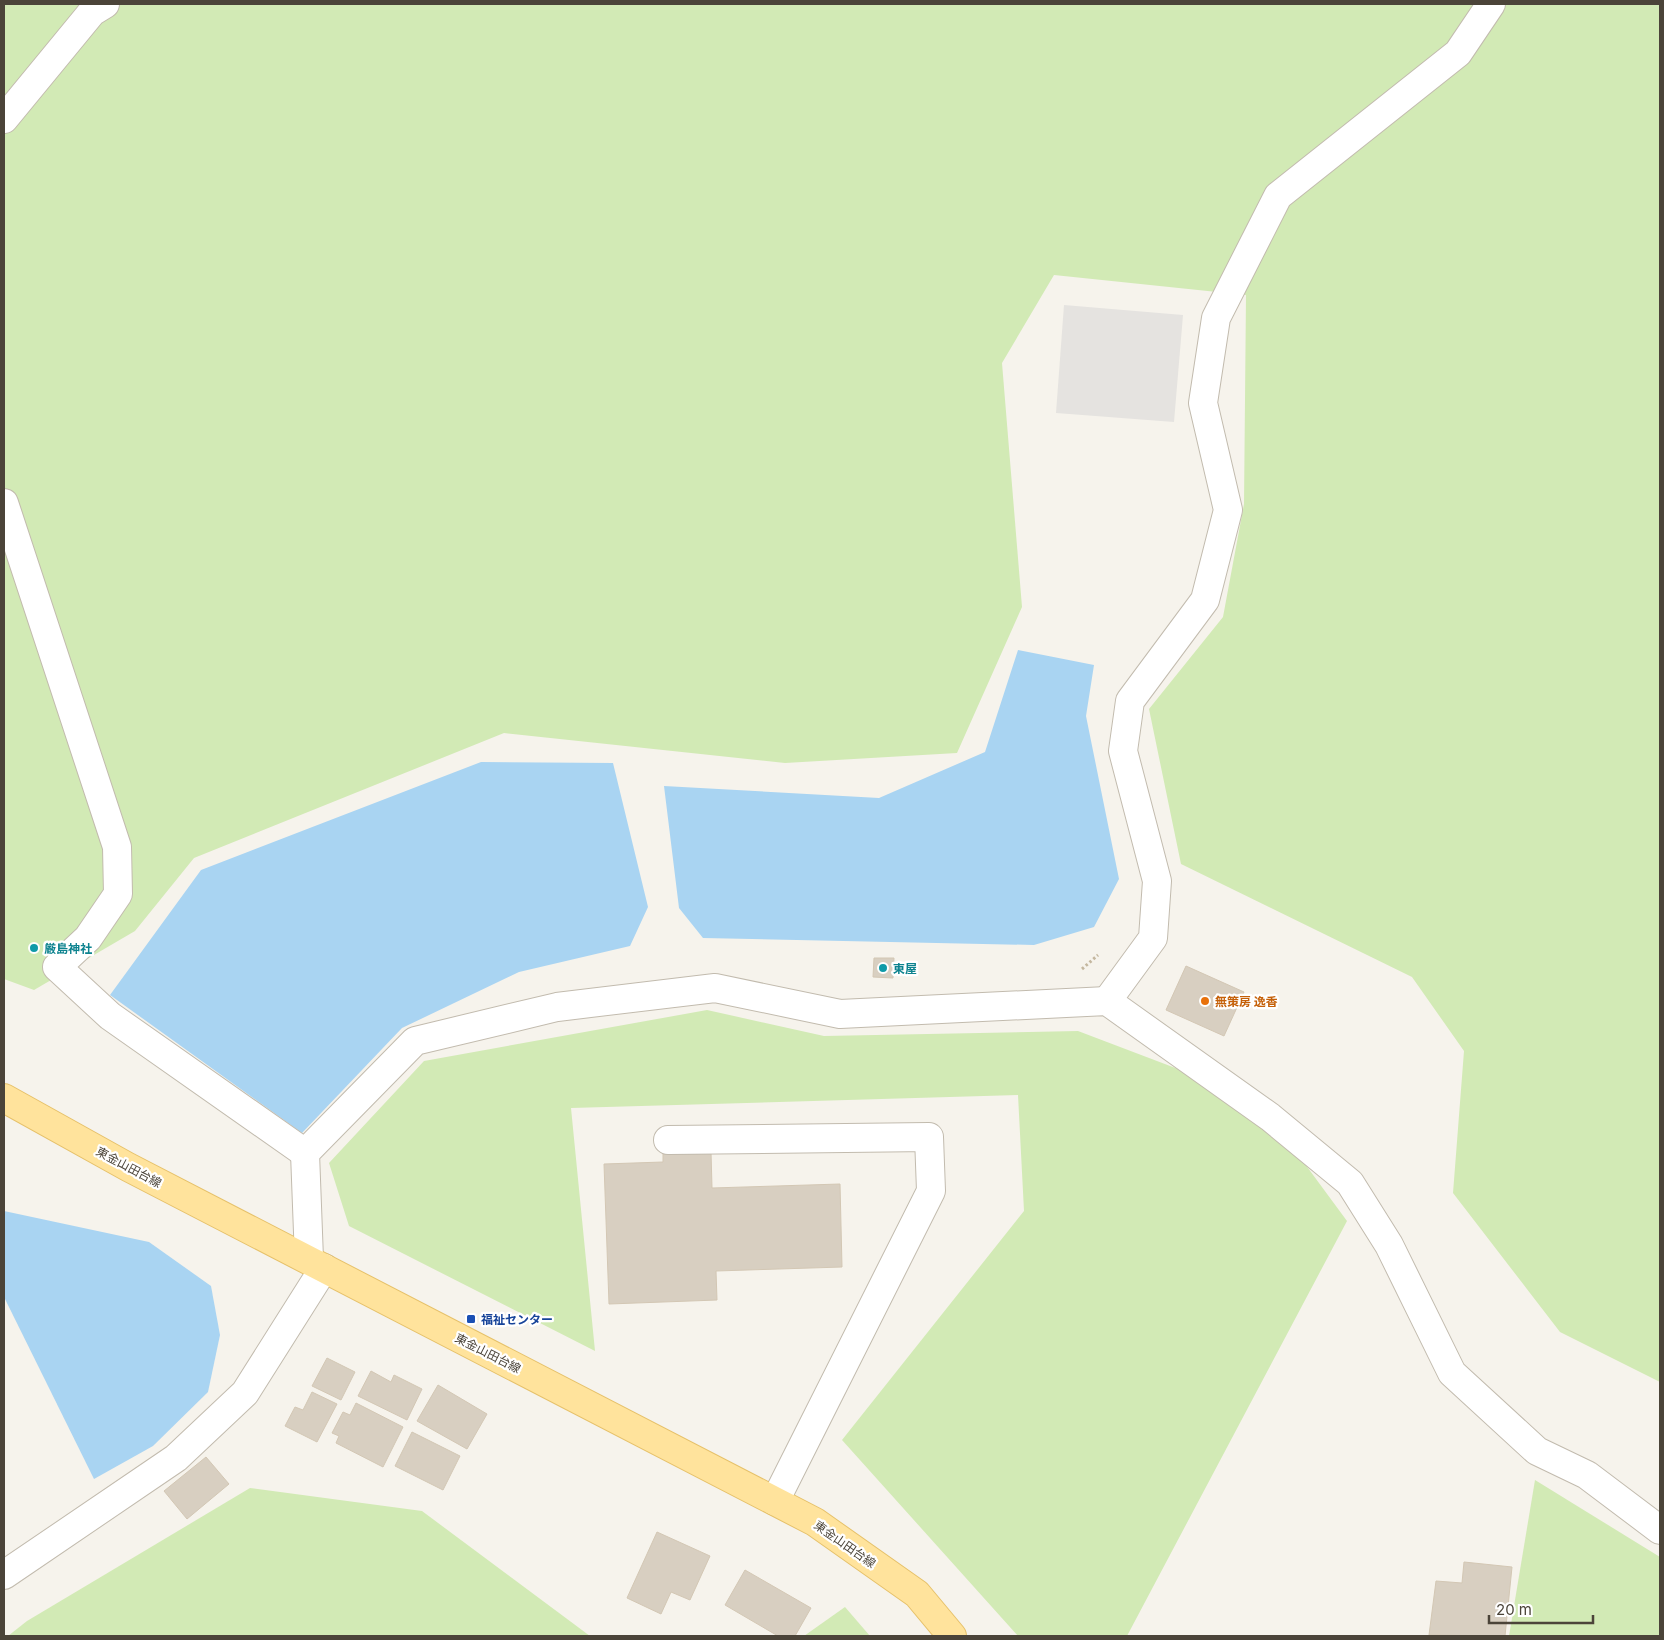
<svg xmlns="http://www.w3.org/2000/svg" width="1664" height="1640" font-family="Inter,'Noto Sans JP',sans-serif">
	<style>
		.green { fill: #d2eab5 }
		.parking { fill: #e5e3e0 }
		.water { fill: #a9d4f2 }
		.building { fill: #d8cfc1; stroke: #d3c7b4 }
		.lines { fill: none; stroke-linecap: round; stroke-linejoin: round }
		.minor-casing { stroke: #c2bbae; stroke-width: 30 }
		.major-casing { stroke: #e6c16a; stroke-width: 30 }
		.path { stroke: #c4b79f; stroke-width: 3; stroke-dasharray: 2.5 2.5; stroke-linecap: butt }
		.minor { stroke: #fff; stroke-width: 28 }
		.major { stroke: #ffe39c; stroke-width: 28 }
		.culture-dot { fill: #0f9aa8; stroke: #fff; stroke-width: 2 }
		.food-dot { fill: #e8710a; stroke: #fff; stroke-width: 2 }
		.transit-dot { fill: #1a4fb4; stroke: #fff; stroke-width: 2 }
		.labels { text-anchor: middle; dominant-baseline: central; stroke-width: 4.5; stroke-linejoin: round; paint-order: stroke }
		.culture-label { font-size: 12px; font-weight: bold; fill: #0d838f; stroke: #fff; text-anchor: start }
		.food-label { font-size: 12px; font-weight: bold; fill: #c56008; stroke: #fff; text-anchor: start }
		.street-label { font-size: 12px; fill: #4b4439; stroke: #fff }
		.transit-label { font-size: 12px; font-weight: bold; fill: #164399; stroke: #fff; text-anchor: start }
	</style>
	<rect width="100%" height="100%" fill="#f6f3ec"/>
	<!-- green -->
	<g class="green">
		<path d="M 4,4 L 1660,4 L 1660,1382 L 1560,1332 L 1453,1193 L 1464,1051 L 1412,977 L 1181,864 L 1149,709 L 1223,617 L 1244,504 L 1246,295 L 1054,275 L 1002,363 L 1022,607 L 957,753 L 785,763 L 504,733 L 194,858 L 135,931 L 34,990 L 4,979 Z"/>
		<path d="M 707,1010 L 824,1036 L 1078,1031 L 1257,1099 L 1347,1221 L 1127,1636 L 1018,1636 L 842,1440 L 1024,1211 L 1018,1095 L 571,1108 L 595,1351 L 349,1226 L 329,1163 L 424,1061 Z"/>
		<path d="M 1535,1480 L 1660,1557 L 1660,1636 L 1509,1636 Z"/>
		<path d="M 250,1488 L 422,1511 L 590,1636 L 8,1636 L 27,1621 Z"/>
		<path d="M 845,1607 L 870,1636 L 804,1636 Z"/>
	</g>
	<!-- parking -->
	<path class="parking" d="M 1064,305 L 1183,315 L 1174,422 L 1056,413 Z"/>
	<!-- water -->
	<g class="water">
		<path d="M 1018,650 L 1094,665 L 1086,716 L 1119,879 L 1094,927 L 1034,945 L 703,938 L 679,908 L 664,786 L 879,798 L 985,752 Z"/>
		<path d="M 481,762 L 613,763 L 648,907 L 630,946 L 519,972 L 402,1028 L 302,1133 L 110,995 L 201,870 Z"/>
		<path d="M 4,1211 L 149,1242 L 211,1286 L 220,1335 L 208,1392 L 153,1446 L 94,1479 L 4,1297 Z"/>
	</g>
	<!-- building -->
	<g class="building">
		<path d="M 874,958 L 894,958 L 893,978 L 873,977 Z"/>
		<path d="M 1186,966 L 1244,992 L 1224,1036 L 1166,1010 Z"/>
		<path d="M 711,1152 L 712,1188 L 840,1184 L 842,1267 L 716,1271 L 717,1300 L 609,1304 L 604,1164 L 663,1162 L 663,1153 Z"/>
		<path d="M 327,1358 L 355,1372 L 341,1400 L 312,1386 Z"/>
		<path d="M 371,1371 L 391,1382 L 394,1375 L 422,1389 L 407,1420 L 358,1396 Z"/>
		<path d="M 438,1385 L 487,1414 L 467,1449 L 417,1421 Z"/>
		<path d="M 312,1392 L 337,1404 L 317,1442 L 285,1426 L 295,1407 L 303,1410 Z"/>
		<path d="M 356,1403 L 403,1427 L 383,1467 L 336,1443 L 339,1436 L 332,1433 L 343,1412 L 350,1415 Z"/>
		<path d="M 412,1432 L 460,1456 L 443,1490 L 395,1466 Z"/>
		<path d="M 206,1457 L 229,1484 L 187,1519 L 164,1491 Z"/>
		<path d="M 657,1532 L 710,1556 L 690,1600 L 671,1592 L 661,1614 L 627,1598 Z"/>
		<path d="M 1464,1562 L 1512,1567 L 1505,1636 L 1429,1635 L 1436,1581 L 1462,1583 Z"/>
		<path d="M 745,1570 L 811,1608 L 795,1636 L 778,1636 L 725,1605 Z"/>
	</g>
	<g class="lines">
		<!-- minor casing -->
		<g class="minor-casing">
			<g id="minor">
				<path d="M 4,119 L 92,12 L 105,4"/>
				<path d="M 4,503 L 117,847 L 118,894 L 88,938 L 57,967 L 110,1016 L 305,1153"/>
				<path d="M 1107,1001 L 1153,938 L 1157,881 L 1123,751 L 1130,701 L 1205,600 L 1228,510 L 1203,403 L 1216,318 L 1278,196 L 1458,53 L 1491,4"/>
				<path d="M 668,1140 L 929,1137 L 931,1191 L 775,1501"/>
				<path d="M 309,1259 L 305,1153 L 415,1041 L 557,1007 L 715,988 L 840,1014 L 1107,1001 L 1270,1117 L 1350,1183 L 1389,1245 L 1452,1373 L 1537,1451 L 1587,1475 L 1660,1530"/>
				<path d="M 4,1575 L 176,1458 L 245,1393 L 324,1268"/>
			</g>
		</g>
		<!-- major casing -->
		<g class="major-casing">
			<path id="major" d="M 4,1098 L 128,1167 L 815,1522 L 917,1594 L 952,1636"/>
		</g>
		<!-- path -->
		<path class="path" d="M 1082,969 L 1098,955"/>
		<!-- minor -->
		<use href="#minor" class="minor"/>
		<!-- major -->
		<use href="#major" class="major"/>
	</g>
	<!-- markers -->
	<g class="culture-dot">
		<circle cx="34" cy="948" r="5"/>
		<circle cx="883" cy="968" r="5"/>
	</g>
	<circle class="food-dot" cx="1205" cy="1001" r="5"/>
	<rect class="transit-dot" x="466" y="1314" width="10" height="10" rx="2.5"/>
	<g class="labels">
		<!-- culture labels -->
		<g class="culture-label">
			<text x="44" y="948">厳島神社</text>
			<text x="893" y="968">東屋</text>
		</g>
		<!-- food labels -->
		<g class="food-label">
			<text x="1215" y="1001">無策房 逸香</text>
		</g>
		<!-- street labels -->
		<g class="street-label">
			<text transform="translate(129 1167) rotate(28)">東金山田台線</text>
			<text transform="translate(488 1353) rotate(27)">東金山田台線</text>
			<text transform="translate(845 1544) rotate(35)">東金山田台線</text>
		</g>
		<!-- transit labels -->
		<g class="transit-label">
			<text x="481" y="1319">福祉センター</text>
		</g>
	</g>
	<!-- border -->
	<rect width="1664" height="1640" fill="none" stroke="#4b4439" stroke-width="10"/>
	<!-- scale -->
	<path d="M1489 1615v8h104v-8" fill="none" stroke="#4b4439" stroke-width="2.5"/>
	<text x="1496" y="1615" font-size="15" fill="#4b4439" stroke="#ffffff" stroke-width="4" paint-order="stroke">20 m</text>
</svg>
